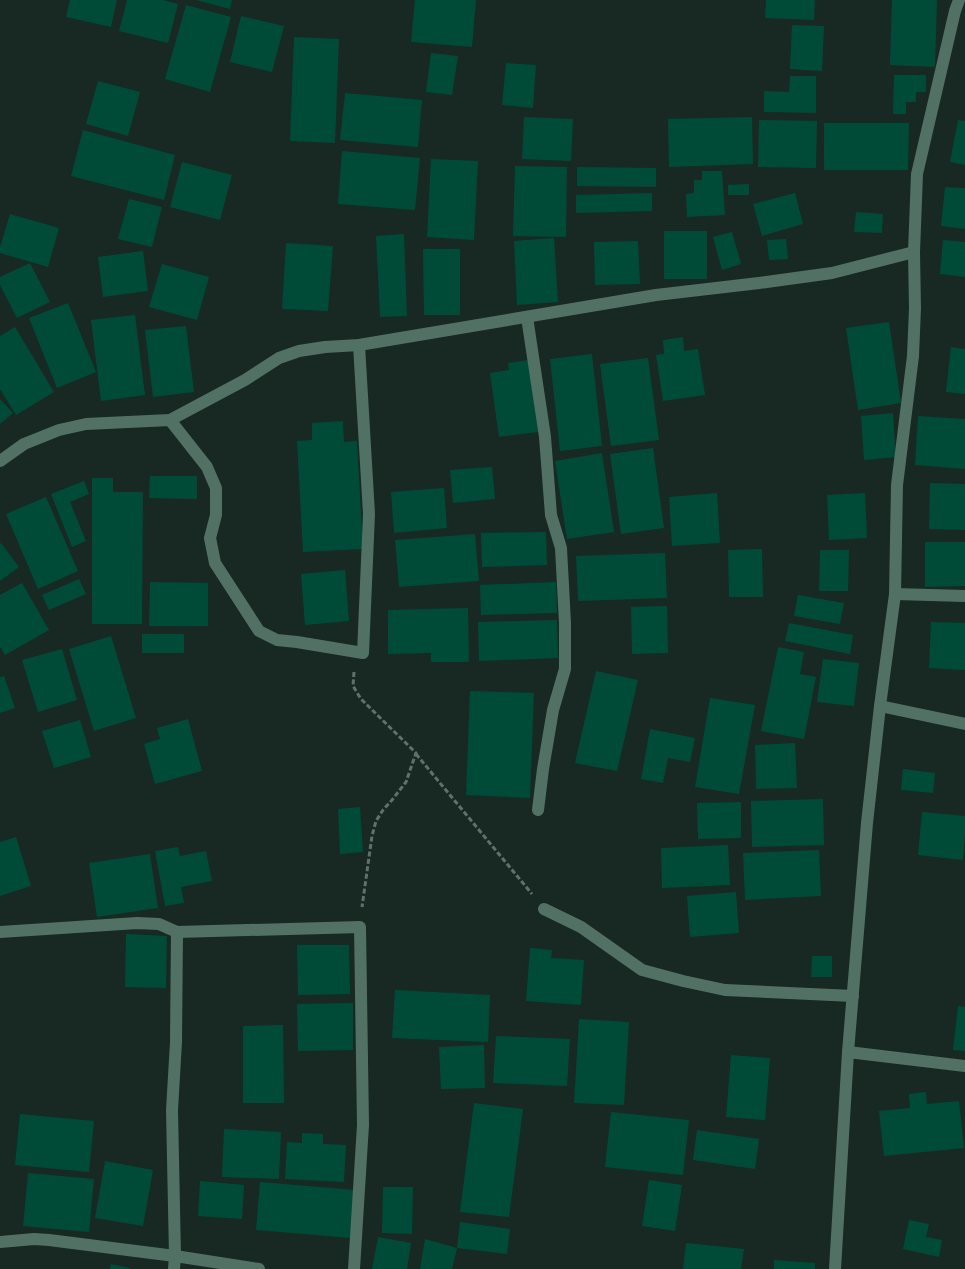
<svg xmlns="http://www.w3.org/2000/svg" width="965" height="1269" font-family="'Fira Sans Condensed',sans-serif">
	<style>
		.building { fill: #004b38 }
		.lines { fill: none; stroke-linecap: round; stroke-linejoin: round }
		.path { stroke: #61706a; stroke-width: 3; stroke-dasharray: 5 2.5; stroke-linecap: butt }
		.minor { stroke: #527165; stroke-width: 12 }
	</style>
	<rect width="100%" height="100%" fill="#172922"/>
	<!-- building -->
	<g class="building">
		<path d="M 70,0 L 117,0 L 111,27 L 66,17 Z"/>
		<path d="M 127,0 L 163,0 L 178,4 L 168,43 L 119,31 Z"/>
		<path d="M 196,0 L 232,0 L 230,9 Z"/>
		<path d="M 415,0 L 476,0 L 472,47 L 411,42 Z"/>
		<path d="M 766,0 L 815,0 L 814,20 L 765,18 Z"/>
		<path d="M 892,0 L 937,0 L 935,67 L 890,65 Z"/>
		<path d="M 186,5 L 231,17 L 210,92 L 165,79 Z"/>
		<path d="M 241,16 L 284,26 L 272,72 L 230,62 Z"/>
		<path d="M 792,25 L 824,26 L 822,71 L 790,69 Z"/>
		<path d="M 294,37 L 339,39 L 335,143 L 290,141 Z"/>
		<path d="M 431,53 L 458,56 L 452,95 L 426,92 Z"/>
		<path d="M 506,63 L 536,65 L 533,108 L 502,105 Z"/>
		<path d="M 894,75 L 926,75 L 926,92 L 916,92 L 916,102 L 906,102 L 906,114 L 893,114 Z"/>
		<path d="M 790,76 L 816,76 L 816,113 L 764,112 L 764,91 L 789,92 Z"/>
		<path d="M 98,81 L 140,92 L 128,136 L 86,124 Z"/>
		<path d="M 345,93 L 422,100 L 418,147 L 340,140 Z"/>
		<path d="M 524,117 L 573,119 L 571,161 L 522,159 Z"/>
		<path d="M 752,117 L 753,164 L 669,167 L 668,119 Z"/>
		<path d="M 759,120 L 817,121 L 816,168 L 758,167 Z"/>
		<path d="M 958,120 L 965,121 L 965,165 L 950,162 Z"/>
		<path d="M 824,123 L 909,123 L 908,170 L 824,170 Z"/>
		<path d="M 83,130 L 175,155 L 164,200 L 71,176 Z"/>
		<path d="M 342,151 L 420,158 L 415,210 L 338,204 Z"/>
		<path d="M 431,159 L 478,161 L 474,240 L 427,237 Z"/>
		<path d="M 182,162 L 232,175 L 220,220 L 170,207 Z"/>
		<path d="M 515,166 L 567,167 L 566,237 L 513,236 Z"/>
		<path d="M 577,167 L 656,168 L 656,187 L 577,186 Z"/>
		<path d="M 702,171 L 722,171 L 725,215 L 687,217 L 686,194 L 694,193 L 694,180 L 702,180 Z"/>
		<path d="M 749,184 L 749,195 L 728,195 L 728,185 Z"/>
		<path d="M 945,187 L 965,188 L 965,229 L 941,226 Z"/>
		<path d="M 652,193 L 652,211 L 576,213 L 576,195 Z"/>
		<path d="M 795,193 L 803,224 L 762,236 L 753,204 Z"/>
		<path d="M 129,199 L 162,207 L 152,247 L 118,239 Z"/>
		<path d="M 856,212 L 883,214 L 882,233 L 854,232 Z"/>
		<path d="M 10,214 L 59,228 L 48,267 L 0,253 L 0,247 Z"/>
		<rect x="664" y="231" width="43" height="48"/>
		<path d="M 732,232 L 741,264 L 722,270 L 713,237 Z"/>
		<path d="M 404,234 L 407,316 L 380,317 L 376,236 Z"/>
		<path d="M 554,238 L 558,302 L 517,305 L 514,241 Z"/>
		<path d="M 786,239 L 788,259 L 769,260 L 767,240 Z"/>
		<path d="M 943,240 L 965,242 L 965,277 L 940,274 Z"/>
		<path d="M 638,241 L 640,284 L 595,285 L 594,242 Z"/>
		<path d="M 286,243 L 333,246 L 328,311 L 282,309 Z"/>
		<path d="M 423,249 L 460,249 L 460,315 L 424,315 Z"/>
		<path d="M 143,251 L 148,291 L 103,297 L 98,257 Z"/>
		<path d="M 30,263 L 50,302 L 17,318 L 0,285 L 0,277 Z"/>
		<path d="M 162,264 L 209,277 L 197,320 L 149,307 Z"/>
		<path d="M 68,303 L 96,372 L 57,388 L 29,318 Z"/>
		<path d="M 135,315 L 145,395 L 101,401 L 91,320 Z"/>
		<path d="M 889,322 L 901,403 L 858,410 L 846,328 Z"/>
		<path d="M 186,326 L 194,392 L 153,397 L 145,330 Z"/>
		<path d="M 15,327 L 54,392 L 16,415 L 0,389 L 0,336 Z"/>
		<path d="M 683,337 L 684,351 L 698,349 L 705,395 L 663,401 L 656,355 L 664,354 L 663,340 Z"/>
		<path d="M 951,347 L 965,349 L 965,394 L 946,392 Z"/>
		<path d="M 592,354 L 602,446 L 560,451 L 550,359 Z"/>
		<path d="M 648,358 L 659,440 L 611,446 L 600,364 Z"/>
		<path d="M 528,360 L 538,432 L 499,437 L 490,373 L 509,370 L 508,363 Z"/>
		<path d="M 0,399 L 13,413 L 0,424 Z"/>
		<path d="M 893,413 L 896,457 L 864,460 L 861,416 Z"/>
		<path d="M 918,416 L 965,419 L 965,469 L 915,465 Z"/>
		<path d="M 343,421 L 344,442 L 357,441 L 363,549 L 303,552 L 297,441 L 312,440 L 312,423 Z"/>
		<path d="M 653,448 L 664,528 L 621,534 L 610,454 Z"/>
		<path d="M 602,453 L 614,532 L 567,539 L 555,461 Z"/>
		<path d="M 492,467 L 495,499 L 453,503 L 450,470 Z"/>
		<path d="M 150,476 L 197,476 L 197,499 L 149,498 Z"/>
		<path d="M 92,478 L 113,478 L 113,492 L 143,492 L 142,624 L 92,624 Z"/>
		<path d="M 84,481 L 89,494 L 70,502 L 86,541 L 72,547 L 51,494 Z"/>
		<path d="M 930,483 L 965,484 L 965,530 L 929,529 Z"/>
		<path d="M 444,488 L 447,528 L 394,533 L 391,492 Z"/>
		<path d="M 717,493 L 720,543 L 672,546 L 669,497 Z"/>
		<path d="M 865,493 L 867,538 L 829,540 L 827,495 Z"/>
		<path d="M 46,497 L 78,571 L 38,589 L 6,514 Z"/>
		<path d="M 546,532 L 547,565 L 482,567 L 481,533 Z"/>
		<path d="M 475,534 L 479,581 L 399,587 L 395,540 Z"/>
		<path d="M 925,542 L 965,542 L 965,586 L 925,587 Z"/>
		<path d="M 1,543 L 19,567 L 0,581 L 0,544 Z"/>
		<path d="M 762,549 L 763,597 L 729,597 L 728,550 Z"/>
		<path d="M 820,550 L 849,550 L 848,591 L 819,591 Z"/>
		<path d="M 665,553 L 667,598 L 578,601 L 576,556 Z"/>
		<path d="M 345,570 L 349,621 L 305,625 L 301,574 Z"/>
		<path d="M 79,579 L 86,594 L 49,610 L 42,595 Z"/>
		<path d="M 150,582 L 208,583 L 208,626 L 149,626 Z"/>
		<path d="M 556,582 L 557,613 L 481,615 L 480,585 Z"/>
		<path d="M 22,583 L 49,630 L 5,655 L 0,647 L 0,595 Z"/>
		<path d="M 798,595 L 844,603 L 840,624 L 794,616 Z"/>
		<path d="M 667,606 L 668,653 L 632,654 L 631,607 Z"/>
		<path d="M 468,608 L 469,662 L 431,662 L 431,653 L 388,654 L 388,610 Z"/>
		<path d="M 557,620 L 558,658 L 479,661 L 478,622 Z"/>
		<path d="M 931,622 L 965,623 L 965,670 L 929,668 Z"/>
		<path d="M 789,623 L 853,635 L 850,654 L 785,641 Z"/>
		<rect x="142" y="634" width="42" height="19"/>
		<path d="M 111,636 L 136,718 L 94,731 L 69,649 Z"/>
		<path d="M 778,647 L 804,652 L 800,674 L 816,677 L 804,739 L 761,731 Z"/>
		<path d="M 62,649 L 77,700 L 38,712 L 22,660 Z"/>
		<path d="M 823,659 L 859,663 L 854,706 L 817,702 Z"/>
		<path d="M 596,671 L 638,680 L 617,771 L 575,763 Z"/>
		<path d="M 4,676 L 15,708 L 0,713 L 0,677 Z"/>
		<path d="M 470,691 L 534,693 L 530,798 L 466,795 Z"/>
		<path d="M 710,698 L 755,705 L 739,794 L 695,787 Z"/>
		<path d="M 188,719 L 202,771 L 155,784 L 144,744 L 160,739 L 157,728 Z"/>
		<path d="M 80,720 L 91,757 L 54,768 L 42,731 Z"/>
		<path d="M 650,729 L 695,738 L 690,762 L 668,758 L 663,783 L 641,779 Z"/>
		<path d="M 795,743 L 797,788 L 756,789 L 755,745 Z"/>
		<path d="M 903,769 L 935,773 L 933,793 L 901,790 Z"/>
		<path d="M 823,799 L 824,845 L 752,847 L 751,801 Z"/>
		<path d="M 741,802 L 741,838 L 698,839 L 697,803 Z"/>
		<path d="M 360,807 L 363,852 L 340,854 L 338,809 Z"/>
		<path d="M 922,812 L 965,816 L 965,834 L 963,860 L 918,855 Z"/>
		<path d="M 16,837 L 31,886 L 0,896 L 0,842 Z"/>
		<path d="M 728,845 L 730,885 L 662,888 L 661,848 Z"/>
		<path d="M 178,847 L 180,856 L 206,851 L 212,881 L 181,887 L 184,903 L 165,906 L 155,851 Z"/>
		<path d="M 819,850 L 821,896 L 745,900 L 743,853 Z"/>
		<path d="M 150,854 L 158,908 L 97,917 L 89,863 Z"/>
		<path d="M 736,892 L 739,933 L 690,937 L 687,896 Z"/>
		<path d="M 126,934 L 167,936 L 166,988 L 125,987 Z"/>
		<path d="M 297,945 L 349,945 L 350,994 L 298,995 Z"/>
		<path d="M 530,948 L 552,950 L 551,958 L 584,960 L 581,1005 L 526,1001 Z"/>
		<path d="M 812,956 L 832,956 L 832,977 L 811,977 Z"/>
		<path d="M 395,990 L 490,995 L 488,1042 L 392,1038 Z"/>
		<path d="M 353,1003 L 353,1050 L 298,1051 L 297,1004 Z"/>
		<path d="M 958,1006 L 965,1007 L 965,1051 L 953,1050 Z"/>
		<path d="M 579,1019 L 629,1022 L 624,1105 L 574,1103 Z"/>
		<path d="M 283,1025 L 284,1103 L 243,1103 L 243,1026 Z"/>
		<path d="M 496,1036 L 570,1039 L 567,1086 L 493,1083 Z"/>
		<path d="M 484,1045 L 485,1088 L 441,1089 L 439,1047 Z"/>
		<path d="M 731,1055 L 770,1058 L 765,1120 L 726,1117 Z"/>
		<path d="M 926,1092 L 927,1104 L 959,1101 L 964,1148 L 884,1156 L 879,1111 L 910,1108 L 909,1094 Z"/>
		<path d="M 474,1103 L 523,1109 L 509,1217 L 460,1212 Z"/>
		<path d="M 611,1112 L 689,1120 L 683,1175 L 605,1167 Z"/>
		<path d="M 20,1114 L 94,1121 L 89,1172 L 15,1165 Z"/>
		<path d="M 224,1129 L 281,1132 L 279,1179 L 222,1177 Z"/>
		<path d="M 697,1130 L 759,1139 L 755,1169 L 693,1160 Z"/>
		<path d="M 302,1133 L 323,1134 L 323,1144 L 346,1145 L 344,1182 L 285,1179 L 287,1142 L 302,1143 Z"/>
		<path d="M 105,1161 L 153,1170 L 143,1226 L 95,1218 Z"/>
		<path d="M 28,1173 L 94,1179 L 89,1232 L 23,1226 Z"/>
		<path d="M 649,1180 L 682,1185 L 675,1231 L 642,1226 Z"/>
		<path d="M 200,1181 L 244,1185 L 242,1219 L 198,1216 Z"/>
		<path d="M 260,1182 L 355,1190 L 351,1238 L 256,1230 Z"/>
		<path d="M 383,1187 L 413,1187 L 412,1234 L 382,1233 Z"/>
		<path d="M 909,1220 L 929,1224 L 926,1237 L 942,1240 L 939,1257 L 903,1249 Z"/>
		<path d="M 460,1222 L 510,1229 L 507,1254 L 457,1248 L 452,1269 L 420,1269 L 425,1239 L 457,1248 Z"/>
		<path d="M 378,1237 L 411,1243 L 407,1269 L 372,1269 Z"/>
		<path d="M 686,1243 L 744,1249 L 741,1269 L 683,1269 Z"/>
		<path d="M 774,1260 L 815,1263 L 815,1269 L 774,1269 Z"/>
		<path d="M 111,1264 L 130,1268 L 130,1269 L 110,1269 Z"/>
	</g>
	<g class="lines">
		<!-- path -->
		<g class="path">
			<path d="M 354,672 L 353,686 L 361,699 L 416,753 L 406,782 L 392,800 L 383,810 L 376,821 L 372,836 L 362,907"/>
			<path d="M 416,754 L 532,894"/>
		</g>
		<!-- minor -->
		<g class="minor">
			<path d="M 527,317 L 545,437 L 551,515 L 561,548 L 565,623 L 565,669 L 553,710 L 543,769 L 538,810"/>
			<path d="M 170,420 L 207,467 L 216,488 L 216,515 L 210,538 L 215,563 L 259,631 L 277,640 L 297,642 L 363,653 L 369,514 L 359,345"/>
			<path d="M 0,461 L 24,444 L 59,430 L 86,424 L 170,420 L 245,380 L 279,358 L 299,351 L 325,347 L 359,345 L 656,295 L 759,283 L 832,273 L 914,252 L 917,174 L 955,11 L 959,0"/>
			<path d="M 895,594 L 965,596"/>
			<path d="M 880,706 L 965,724"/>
			<path d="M 544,909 L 581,927 L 642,970 L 683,981 L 725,990 L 853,996"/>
			<path d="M 0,932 L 137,923 L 159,924 L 177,932 L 176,1042 L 172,1110 L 175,1256 L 174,1269"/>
			<path d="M 177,932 L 360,927 L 363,1125 L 354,1269"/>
			<path d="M 848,1052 L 965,1066"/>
			<path d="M 0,1242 L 34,1239 L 49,1240 L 175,1256 L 259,1269"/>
			<path d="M 835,1269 L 848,1052 L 867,823 L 880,706 L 895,594 L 897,485 L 913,356 L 915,308 L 914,252"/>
		</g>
	</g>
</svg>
